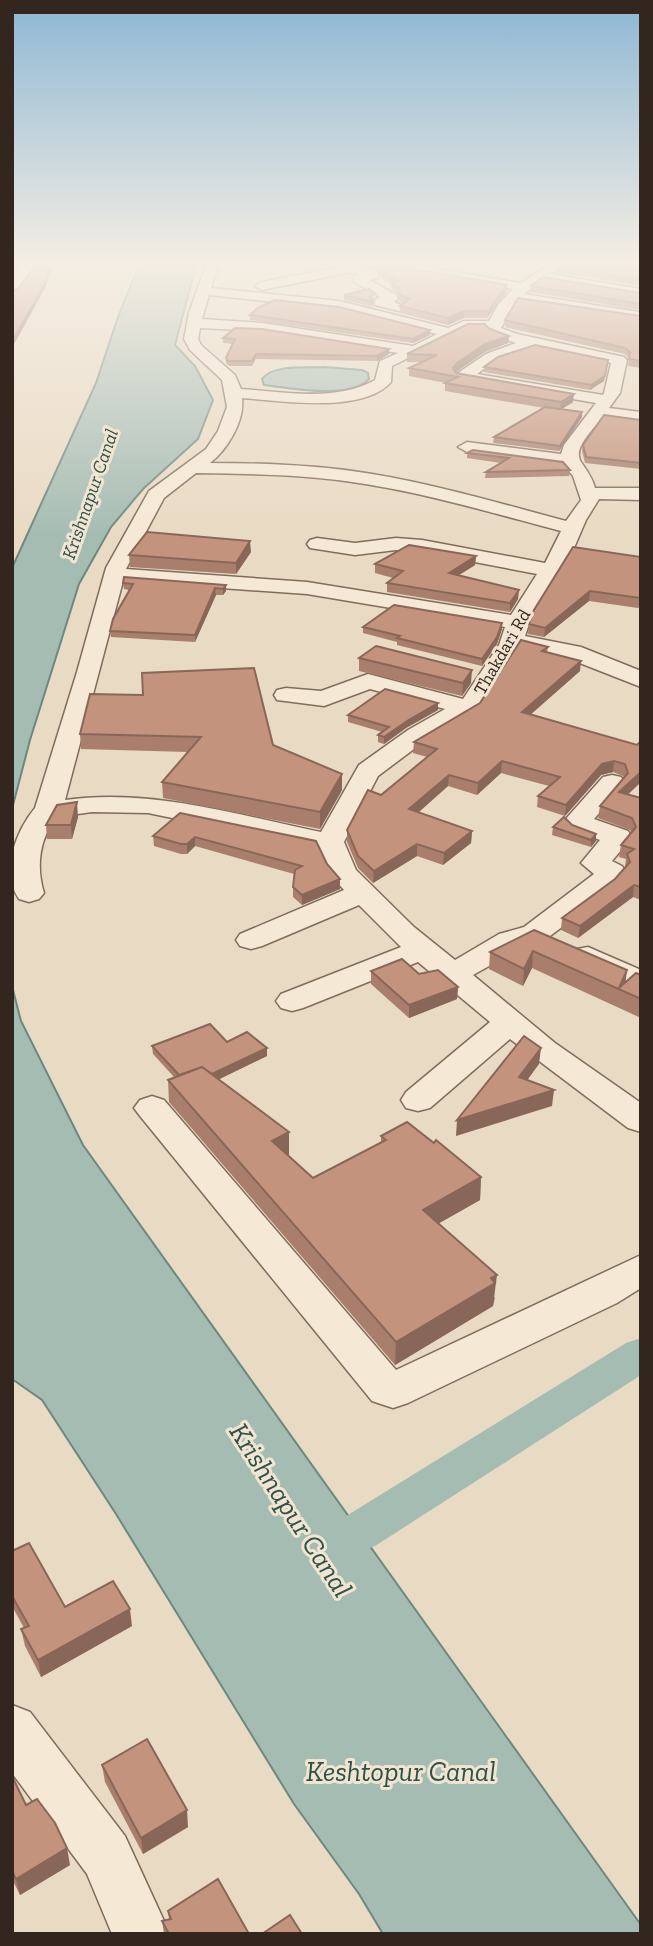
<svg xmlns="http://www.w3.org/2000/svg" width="653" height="1946" font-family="'Zilla Slab',serif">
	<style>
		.water { fill: #a5bcb3; stroke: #6d897f; stroke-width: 2 }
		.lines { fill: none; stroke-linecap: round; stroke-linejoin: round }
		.canal { fill: #a5bcb3; fill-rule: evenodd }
		.minor-casing { stroke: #816c5c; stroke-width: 3 }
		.tertiary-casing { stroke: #816c5c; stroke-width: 4 }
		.minor { fill: #f5e8d5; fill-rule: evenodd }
		.tertiary { fill: #f5e8d5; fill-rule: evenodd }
		.wall { fill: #a97e6c }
		.shaded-wall { fill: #896758 }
		.building { fill: #c4937d; stroke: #896758; stroke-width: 2 }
		.labels { text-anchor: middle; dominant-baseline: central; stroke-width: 6; stroke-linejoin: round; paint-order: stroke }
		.far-street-label { font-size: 18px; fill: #33261e; stroke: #f1e5d2 }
		.far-water-label { font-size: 19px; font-style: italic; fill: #2f514b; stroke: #f1e5d2 }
		.near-water-label { font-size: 28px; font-style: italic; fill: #2f514b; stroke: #f1e5d2 }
	</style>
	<rect width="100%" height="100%" fill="#e9dac3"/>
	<!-- water -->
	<g class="water">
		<path d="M 139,265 L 196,265 L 175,345 L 195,366 L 213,400 L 198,439 L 143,489 L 111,527 L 79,584 L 30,740 L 12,809 L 12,568 L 96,383 L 118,317 Z"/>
		<path d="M 324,367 L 362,370 L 368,373 L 369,379 C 351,400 289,388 264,385 L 262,379 C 273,364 306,368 324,367 Z"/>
		<path d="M 12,986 L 21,1021 L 83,1145 L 641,1925 L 641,1934 L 383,1934 L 359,1894 L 294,1804 L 116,1514 L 42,1400 L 12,1379 Z"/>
	</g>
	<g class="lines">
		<!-- canal -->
		<path class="canal" d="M 641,1338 L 641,1375 L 375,1546 L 359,1552 L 343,1546 L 336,1532 L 343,1518 L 626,1343 Z"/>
		<!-- minor casing -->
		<g class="minor-casing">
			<g id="minor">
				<path d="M 206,265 L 218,265 L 211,288 L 339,301 L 448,328 L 464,321 L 489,321 L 498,305 L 513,289 L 393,269 L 387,265 L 413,265 L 521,283 L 549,265 L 563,265 L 551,274 L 641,289 L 641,297 L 542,280 L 524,294 L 639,312 L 641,320 L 516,301 L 501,328 L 517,334 L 624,357 L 627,360 L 620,393 L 609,408 L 641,412 L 641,422 L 602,418 C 594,429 572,448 581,462 C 587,471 592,477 595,488 L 641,488 L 641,500 L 599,499 L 586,520 L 574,548 L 531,618 L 525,636 L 581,647 L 641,671 L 641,687 L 567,658 L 519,648 L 477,713 L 426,740 L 378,776 L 344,842 L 356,870 L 414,927 L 455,960 L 499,934 L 524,927 L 594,874 L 581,863 L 600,840 L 572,830 L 564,821 L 603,777 L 612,775 L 621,777 L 625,783 L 594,819 L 628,831 L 632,837 L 612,861 L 622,866 L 626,872 L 611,890 L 546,939 L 521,948 L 473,975 L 555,1043 L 641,1103 L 641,1132 L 628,1128 L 510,1039 L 430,1108 L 418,1111 L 406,1108 L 401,1100 L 406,1092 L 490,1022 L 418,962 L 303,1008 L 292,1011 L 281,1008 L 276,1001 L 281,994 L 401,947 L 359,905 L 262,946 L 251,949 L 240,946 L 236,940 L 240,934 L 344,890 L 329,873 L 318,848 L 148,813 L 92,812 L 57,817 C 39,838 36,867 44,893 L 39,899 L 29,902 L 19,899 C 0,872 16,831 35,808 L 77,672 L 106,568 L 149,491 L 206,449 L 218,431 L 227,407 L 222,380 L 190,350 L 184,339 L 189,313 ZM 209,295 L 339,309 L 437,334 L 413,346 L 262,323 L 202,319 ZM 200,328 L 262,331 L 398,353 L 380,361 L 375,380 C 336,402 284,392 241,389 L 235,375 L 201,345 L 198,339 ZM 467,329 L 486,329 L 488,333 L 516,343 L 486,354 L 458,373 L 455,376 L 458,379 L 596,403 L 564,445 L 561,454 L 467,442 L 458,447 L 467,452 L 564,465 L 573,476 L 581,500 L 566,521 C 502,504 438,485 372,474 C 318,465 264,463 210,463 C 227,450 245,421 242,398 C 281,401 363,414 391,382 L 392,366 ZM 534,347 L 611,363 L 604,393 L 603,395 L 477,374 L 496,360 ZM 196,473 C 248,474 300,474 352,482 C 423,492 492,513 561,531 L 545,563 L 422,540 L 396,538 L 355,543 L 317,538 L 310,540 L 307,544 L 310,548 L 355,555 L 396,550 L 422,552 L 537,574 L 511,615 L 307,582 L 126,569 L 164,498 ZM 123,581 L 307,594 L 505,627 L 499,645 L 463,699 L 368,674 L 321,691 L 286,688 L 277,690 L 274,695 L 277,700 L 324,706 L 370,689 L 445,709 L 408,730 L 359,765 L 321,832 C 237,815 151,788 65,800 Z"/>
				<path d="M 338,265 L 356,265 L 378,272 L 378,278 L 370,280 L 396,295 L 398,298 L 394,302 L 406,307 L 399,311 L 375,305 L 373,302 L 380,297 L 354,282 L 354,276 L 360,275 L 352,272 L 262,290 L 255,286 L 262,282 L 339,267 Z"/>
				<path d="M 588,947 L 641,970 L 641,991 L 577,963 L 572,956 L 577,949 Z"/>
				<path d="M 152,1096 L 164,1100 L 396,1370 L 641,1255 L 641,1288 L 617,1303 L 408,1403 L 393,1408 L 372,1401 L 140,1116 L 134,1108 L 140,1100 Z"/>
				<path d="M 12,1705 L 30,1712 L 125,1836 L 170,1934 L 112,1934 L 87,1874 L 12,1773 Z"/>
			</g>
		</g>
		<!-- tertiary casing -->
		<g class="tertiary-casing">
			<path id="tertiary" d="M 21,265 L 39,265 L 29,273 L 18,291 L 12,293 L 12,275 Z"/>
		</g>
		<!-- minor -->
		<use href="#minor" class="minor"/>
		<!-- tertiary -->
		<use href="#tertiary" class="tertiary"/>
	</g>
	<!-- wall -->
	<g class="wall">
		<path d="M 360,265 L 392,265 L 507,292 L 487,318 L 464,318 L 448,325 L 400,313 L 400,306 L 403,303 L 399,301 L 399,295 L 391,289 L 391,284 L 381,278 L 379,270 Z"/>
		<path d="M 641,265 L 641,286 L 557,272 L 558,267 Z"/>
		<path d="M 531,286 L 641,293 L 641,312 L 640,310 L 530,292 Z"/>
		<path d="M 344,295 L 375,297 L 372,300 L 373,307 L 344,300 Z"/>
		<path d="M 250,315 L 430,335 L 413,343 L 250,320 Z"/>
		<path d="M 641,316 L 641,368 L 628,366 L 629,358 L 625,354 L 505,327 L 505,320 Z"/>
		<path d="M 488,328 L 509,336 L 508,343 L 485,352 L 456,372 L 456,373 L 573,402 L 562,409 L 582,417 L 559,451 L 493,443 L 494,437 L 544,408 L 445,391 L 445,383 L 446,383 L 409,376 L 409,368 L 422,362 L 407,362 L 407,354 Z"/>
		<path d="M 223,338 L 389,354 L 377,361 L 256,359 L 252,366 L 229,366 L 226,363 L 226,358 L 233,344 L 223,343 Z"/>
		<path d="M 608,360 L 604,381 L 590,390 L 484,372 L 484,367 Z"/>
		<path d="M 641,420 L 641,469 L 585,463 L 582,451 L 583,445 Z"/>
		<path d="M 467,453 L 563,462 L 570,470 L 569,476 L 485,478 L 486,472 L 501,463 L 467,458 Z"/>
		<path d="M 251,552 L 236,574 L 130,567 L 129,555 Z"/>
		<path d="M 476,556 L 475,565 L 459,575 L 518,599 L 510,612 L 387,592 L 387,583 L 393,578 L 375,573 L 375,564 Z"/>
		<path d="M 641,557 L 641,606 L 638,608 L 589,601 L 544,637 L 528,634 L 529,624 Z"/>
		<path d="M 123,583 L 226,585 L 226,591 L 223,595 L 216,595 L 195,642 L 111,637 L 110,631 L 129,590 L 124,589 Z"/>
		<path d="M 363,627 L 502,629 L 497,644 L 482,666 L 397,645 L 397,642 L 363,633 Z"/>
		<path d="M 548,647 L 547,652 L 580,671 L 531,714 L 637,745 L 641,741 L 641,782 L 628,794 L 641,798 L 641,900 L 633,897 L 578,938 L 561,930 L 562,918 L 615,879 L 625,867 L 626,859 L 619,857 L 621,845 L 631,832 L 630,830 L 598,818 L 600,806 L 624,778 L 623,776 L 613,772 L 601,775 L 565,816 L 537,807 L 538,796 L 549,786 L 501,773 L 477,795 L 448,786 L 418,812 L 472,831 L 471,843 L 443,865 L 417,856 L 373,883 L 358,868 L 347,842 L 347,830 L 381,795 L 427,757 L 413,753 L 414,742 L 480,703 Z"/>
		<path d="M 359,658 L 471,683 L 462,696 L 359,671 Z"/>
		<path d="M 90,694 L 273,745 L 342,790 L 320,829 L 163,798 L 162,782 L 188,752 L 81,749 L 80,734 Z"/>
		<path d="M 438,710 L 406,728 L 384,744 L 378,742 L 378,735 L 382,732 L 348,722 L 348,715 Z"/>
		<path d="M 180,813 L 327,864 L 340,879 L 340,889 L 302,905 L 293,897 L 293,887 L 294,874 L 195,846 L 187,854 L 181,854 L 154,846 L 153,836 Z"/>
		<path d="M 78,817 L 72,839 L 47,839 L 46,825 Z"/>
		<path d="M 572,825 L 596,834 L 596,841 L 591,847 L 552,835 L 553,827 Z"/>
		<path d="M 534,930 L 626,982 L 641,975 L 641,1018 L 532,968 L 523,986 L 489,969 L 490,952 Z"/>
		<path d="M 371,971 L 419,974 L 458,987 L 457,999 L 409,1018 L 371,984 Z"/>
		<path d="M 227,1042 L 267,1056 L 219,1079 L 289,1132 L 289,1155 L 288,1156 L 313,1178 L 381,1142 L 381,1136 L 434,1143 L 481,1177 L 480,1200 L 439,1223 L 495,1298 L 493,1306 L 395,1365 L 169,1102 L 168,1080 L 174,1077 L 153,1054 L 152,1046 Z"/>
		<path d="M 12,1551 L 65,1607 L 132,1626 L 41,1677 L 25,1646 L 21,1629 L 24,1628 L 12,1606 Z"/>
		<path d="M 102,1765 L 188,1827 L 143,1854 L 105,1782 Z"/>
		<path d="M 12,1776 L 26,1805 L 70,1865 L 20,1895 L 12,1879 Z"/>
		<path d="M 168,1911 L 249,1934 L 164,1934 L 162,1921 L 169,1919 Z"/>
	</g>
	<!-- shaded-wall -->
	<g class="shaded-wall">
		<path d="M 14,265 L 19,265 L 12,271 L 12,266 Z"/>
		<path d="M 52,265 L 54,265 L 44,290 L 12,348 L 12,342 Z"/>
		<path d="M 507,285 L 507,292 L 487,318 L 488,311 Z"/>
		<path d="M 464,311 L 464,318 L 448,325 L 448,318 Z"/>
		<path d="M 430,330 L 430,335 L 413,343 L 413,339 Z"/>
		<path d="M 509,336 L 508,343 L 485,352 L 457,371 L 452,376 L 453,368 L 457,363 L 485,344 Z"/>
		<path d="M 389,349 L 389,354 L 377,361 L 377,356 Z"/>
		<path d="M 608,360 L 604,381 L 590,390 L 591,385 Z"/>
		<path d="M 574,394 L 573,402 L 560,410 L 561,402 Z"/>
		<path d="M 582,412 L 582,417 L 559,451 L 560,446 Z"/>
		<path d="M 250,541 L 251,552 L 236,574 L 236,563 Z"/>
		<path d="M 476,556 L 475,565 L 448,582 L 449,573 Z"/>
		<path d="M 226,585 L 226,591 L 223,595 L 223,589 Z"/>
		<path d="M 215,588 L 216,595 L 195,642 L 195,635 Z"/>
		<path d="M 519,590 L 518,599 L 510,612 L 510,603 Z"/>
		<path d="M 590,591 L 589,601 L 544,637 L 545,628 Z"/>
		<path d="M 502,623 L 502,629 L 497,644 L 482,666 L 482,659 Z"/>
		<path d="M 581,661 L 580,671 L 521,723 L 522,712 Z"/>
		<path d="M 472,670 L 471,683 L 462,696 L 463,683 Z"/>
		<path d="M 438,703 L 438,710 L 406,728 L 384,744 L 384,737 L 407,721 Z"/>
		<path d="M 502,761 L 501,773 L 477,795 L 478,783 Z"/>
		<path d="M 614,761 L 613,772 L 601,775 L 565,816 L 566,805 L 602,764 Z"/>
		<path d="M 641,772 L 641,782 L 618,804 L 619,792 Z"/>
		<path d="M 342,774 L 342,790 L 320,829 L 320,812 Z"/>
		<path d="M 449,775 L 448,786 L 409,821 L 409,809 Z"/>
		<path d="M 77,802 L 78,817 L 72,839 L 71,825 Z"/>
		<path d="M 472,831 L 471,843 L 443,865 L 444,853 Z"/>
		<path d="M 596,834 L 596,841 L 591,847 L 591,840 Z"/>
		<path d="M 195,837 L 195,846 L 187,854 L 187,844 Z"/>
		<path d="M 417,844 L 417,856 L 373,883 L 374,871 Z"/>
		<path d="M 340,879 L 340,889 L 302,905 L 302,895 Z"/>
		<path d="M 634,885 L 633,897 L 578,938 L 580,926 Z"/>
		<path d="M 533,951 L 532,968 L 523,986 L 524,969 Z"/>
		<path d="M 627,970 L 625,987 L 619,989 Z"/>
		<path d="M 458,987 L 457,999 L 409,1018 L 409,1005 Z"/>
		<path d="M 267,1048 L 267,1056 L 189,1094 L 188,1086 Z"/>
		<path d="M 541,1048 L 539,1064 L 518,1093 L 519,1077 Z"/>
		<path d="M 554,1090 L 552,1106 L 456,1136 L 457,1120 Z"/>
		<path d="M 289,1132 L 289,1155 L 272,1164 L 272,1141 Z"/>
		<path d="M 481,1177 L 480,1200 L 422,1233 L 423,1210 Z"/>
		<path d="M 497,1275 L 493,1306 L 395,1365 L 396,1342 Z"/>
		<path d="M 130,1609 L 132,1626 L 41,1677 L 38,1660 Z"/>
		<path d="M 187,1810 L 188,1827 L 143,1854 L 141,1838 Z"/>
		<path d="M 67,1848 L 70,1865 L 20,1895 L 16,1879 Z"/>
	</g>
	<!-- building -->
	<g class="building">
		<path d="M 36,265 L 52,265 L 44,285 L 12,342 L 12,291 L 18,289 Z"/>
		<path d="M 379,265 L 392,265 L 507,285 L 488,311 L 464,311 L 448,318 L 400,306 L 409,299 L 399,294 L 400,290 L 391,282 L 398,281 L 381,272 Z"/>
		<path d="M 560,265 L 641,265 L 641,280 L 558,267 Z"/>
		<path d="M 543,277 L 641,293 L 641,304 L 531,286 Z"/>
		<path d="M 369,289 L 375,293 L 370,297 L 373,302 L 344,295 Z"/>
		<path d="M 518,298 L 641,316 L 641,361 L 629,359 L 630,352 L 625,348 L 505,320 Z"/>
		<path d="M 275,300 L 339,307 L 430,330 L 413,339 L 250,315 L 259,307 Z"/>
		<path d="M 468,324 L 485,324 L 488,328 L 509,336 L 485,344 L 457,363 L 453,368 L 456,373 L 574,394 L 561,402 L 445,383 L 458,377 L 409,368 L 437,355 L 407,354 Z"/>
		<path d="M 235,328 L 262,329 L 389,349 L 377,356 L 256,354 L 252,361 L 228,361 L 226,358 L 235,339 L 223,338 Z"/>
		<path d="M 535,345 L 608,360 L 605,376 L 591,385 L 484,367 L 498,357 Z"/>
		<path d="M 545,407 L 582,412 L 560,446 L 494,437 Z"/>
		<path d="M 604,415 L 641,420 L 641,463 L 586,457 L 583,445 Z"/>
		<path d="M 473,450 L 563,462 L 570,470 L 486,472 L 509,458 L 467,453 Z"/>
		<path d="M 147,532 L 250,541 L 236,563 L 129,555 Z"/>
		<path d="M 409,545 L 476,556 L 449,573 L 519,590 L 510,603 L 387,583 L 403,571 L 375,564 Z"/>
		<path d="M 573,547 L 641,557 L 641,597 L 640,598 L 590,591 L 545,628 L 529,624 L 534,610 Z"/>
		<path d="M 124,577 L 226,585 L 223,589 L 215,588 L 195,635 L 110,631 L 113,619 L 133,584 L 123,583 Z"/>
		<path d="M 394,605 L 502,623 L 497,637 L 482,659 L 397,638 L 400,636 L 363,627 Z"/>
		<path d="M 521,640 L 548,647 L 542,651 L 581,661 L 522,712 L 637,745 L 641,741 L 641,772 L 619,792 L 641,798 L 641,887 L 634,885 L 580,926 L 562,918 L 615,879 L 630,862 L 627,854 L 634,849 L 621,845 L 636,827 L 632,818 L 600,806 L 628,773 L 625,764 L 614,761 L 602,764 L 566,805 L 538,796 L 560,777 L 502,761 L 478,783 L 449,775 L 409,809 L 472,831 L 444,853 L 417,844 L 374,871 L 358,856 L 347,830 L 368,790 L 381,795 L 437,749 L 414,742 L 480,703 Z"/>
		<path d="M 376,646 L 472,670 L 463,683 L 359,658 Z"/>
		<path d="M 254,668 L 273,745 L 342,774 L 320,812 L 162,782 L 201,737 L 80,734 L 90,694 L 143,695 L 142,673 Z"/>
		<path d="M 385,689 L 438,703 L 407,721 L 384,737 L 378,735 L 389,727 L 348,715 Z"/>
		<path d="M 77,802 L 71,825 L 46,825 L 57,805 Z"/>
		<path d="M 180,813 L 316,841 L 327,864 L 340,879 L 302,895 L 293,887 L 295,870 L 302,866 L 195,837 L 187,844 L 181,844 L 153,836 Z"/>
		<path d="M 564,817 L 572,825 L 596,834 L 591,840 L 553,827 Z"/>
		<path d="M 534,930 L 627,970 L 619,988 L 636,973 L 641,975 L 641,999 L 533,951 L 524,969 L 490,952 Z"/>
		<path d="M 402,959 L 419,974 L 438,970 L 458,987 L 409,1005 L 371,971 Z"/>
		<path d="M 210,1024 L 227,1042 L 247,1032 L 267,1048 L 212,1074 L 202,1067 L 179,1075 L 152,1046 Z"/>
		<path d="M 524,1036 L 541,1048 L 519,1077 L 554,1090 L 457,1120 Z"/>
		<path d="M 202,1067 L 289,1132 L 272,1141 L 313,1178 L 386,1140 L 381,1136 L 407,1122 L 434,1143 L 436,1140 L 481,1177 L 423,1210 L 497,1275 L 491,1278 L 495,1283 L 396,1342 L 168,1080 Z"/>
		<path d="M 29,1543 L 65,1607 L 113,1581 L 130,1609 L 38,1660 L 21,1629 L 29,1626 L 12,1596 L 12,1551 Z"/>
		<path d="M 147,1739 L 187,1810 L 141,1838 L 102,1765 Z"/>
		<path d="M 12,1776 L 26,1805 L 37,1799 L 55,1823 L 67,1848 L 16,1879 L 12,1871 Z"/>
		<path d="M 218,1879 L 249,1934 L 169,1934 L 162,1921 L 171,1919 L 168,1911 Z"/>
		<path d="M 290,1915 L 302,1934 L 262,1934 Z"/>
	</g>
	<!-- sky -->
	<linearGradient id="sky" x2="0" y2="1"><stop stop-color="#8db7d3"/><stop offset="0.49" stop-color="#f5eee4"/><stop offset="1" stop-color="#f5eee4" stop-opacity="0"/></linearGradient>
	<rect width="653" height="537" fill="url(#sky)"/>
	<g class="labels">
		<!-- far-street labels -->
		<g class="far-street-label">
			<text transform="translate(502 652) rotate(-60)">Thakdari Rd</text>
		</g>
		<!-- far-water labels -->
		<g class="far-water-label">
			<text transform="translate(90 494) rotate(-71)">Krishnapur Canal</text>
		</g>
		<!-- near-water labels -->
		<g class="near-water-label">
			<text transform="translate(291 1510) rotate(57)">Krishnapur Canal</text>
			<text x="401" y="1771">Keshtopur Canal</text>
		</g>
	</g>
	<!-- border -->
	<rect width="653" height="1946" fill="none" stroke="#33261e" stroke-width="28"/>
</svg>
